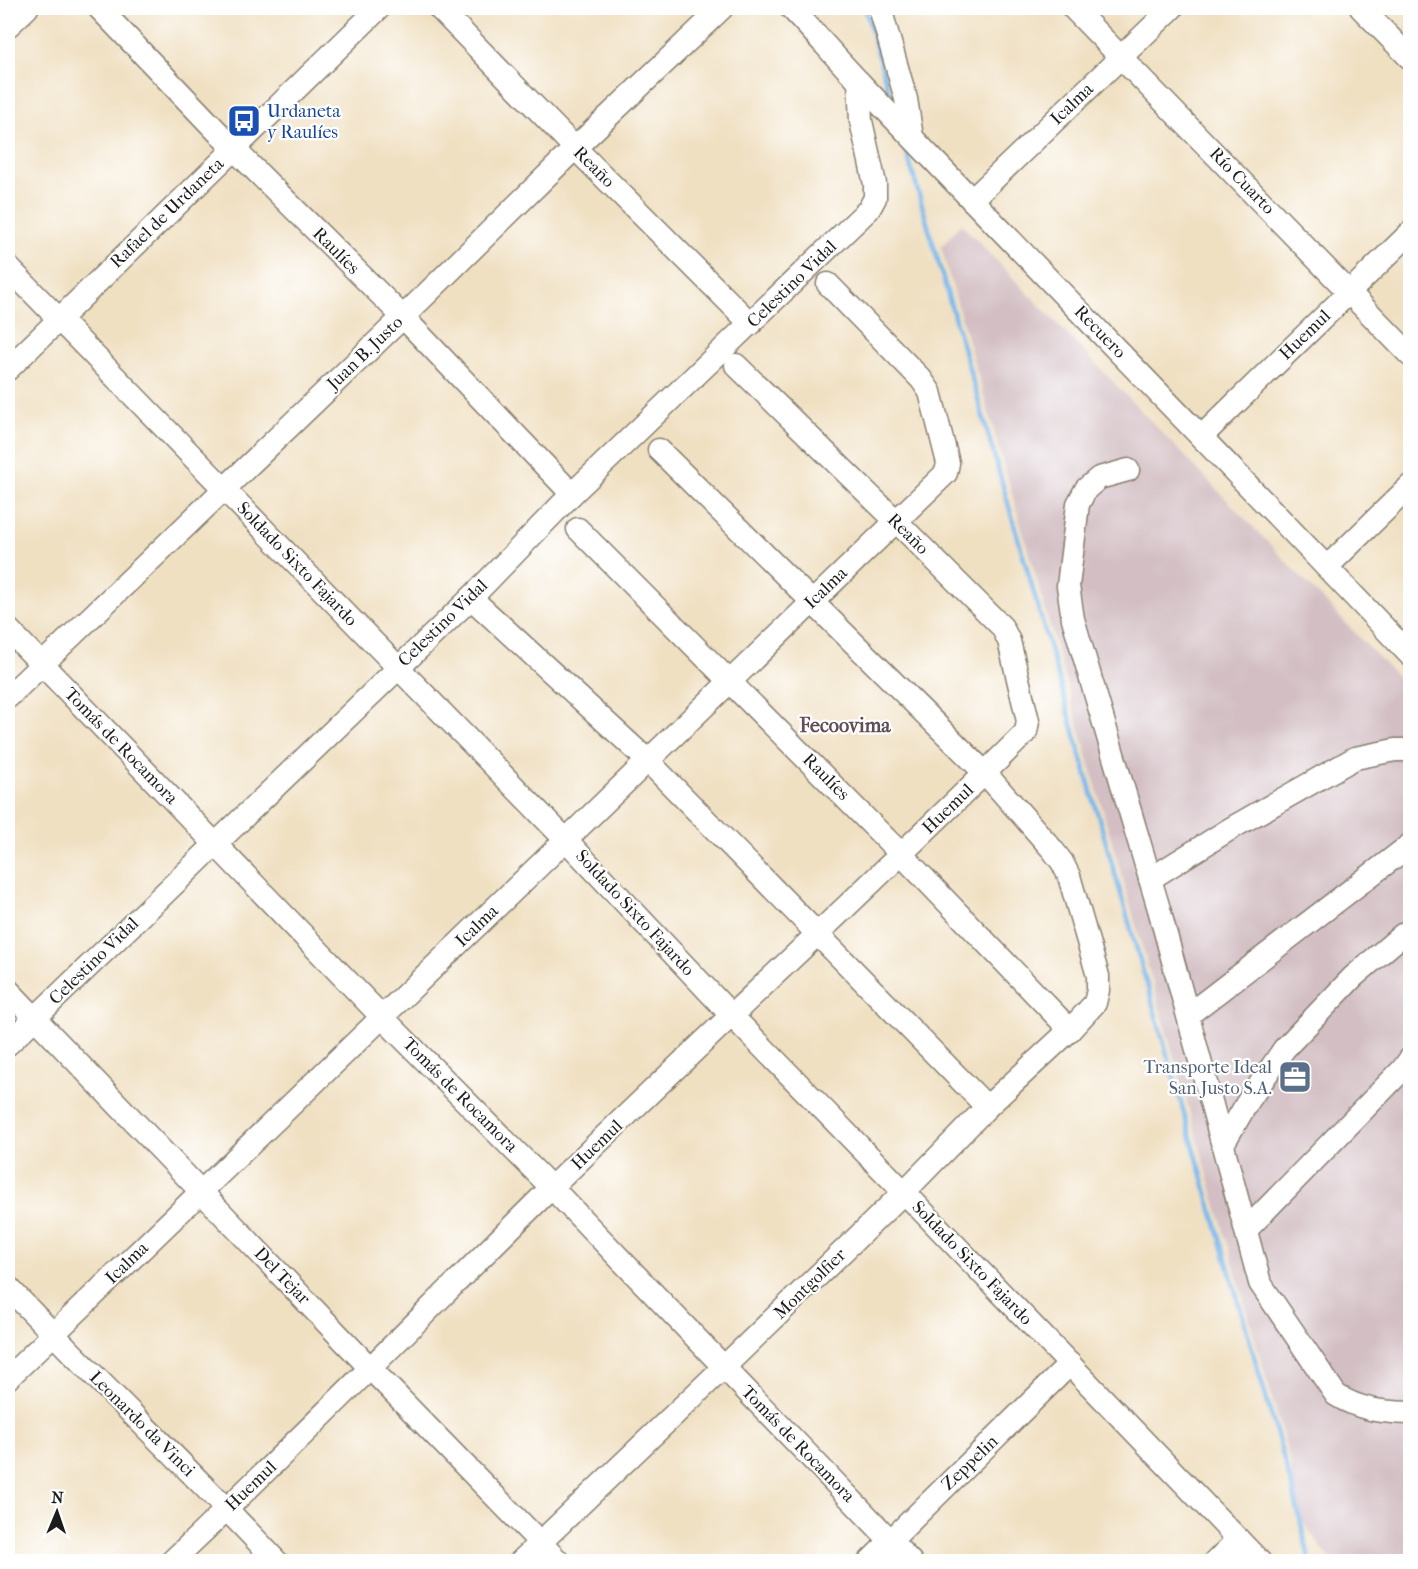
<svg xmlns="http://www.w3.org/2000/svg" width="1418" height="1569" font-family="'IM FELL French Canon',serif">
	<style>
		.industrial { fill: #d2bec3 }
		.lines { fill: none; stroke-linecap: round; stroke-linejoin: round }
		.stream { stroke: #79b8ec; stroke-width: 4.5 }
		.minor-casing { stroke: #867e6f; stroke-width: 25 }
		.minor { stroke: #fff; stroke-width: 22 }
		.labels { text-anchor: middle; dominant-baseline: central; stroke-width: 4.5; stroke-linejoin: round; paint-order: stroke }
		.street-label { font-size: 18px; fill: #1c1c1c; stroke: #fff }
		.transit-label { font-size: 18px; fill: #164399; stroke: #fff; text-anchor: start }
		.service-label { font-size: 18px; fill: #4e5e75; stroke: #fff; text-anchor: end }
		.neighbourhood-label { font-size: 20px; font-weight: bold; fill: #614d55; stroke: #fff }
	</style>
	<rect width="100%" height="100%" fill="#fff"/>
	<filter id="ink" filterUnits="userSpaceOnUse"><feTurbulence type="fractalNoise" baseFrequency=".0167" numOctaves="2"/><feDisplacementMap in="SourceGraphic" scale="12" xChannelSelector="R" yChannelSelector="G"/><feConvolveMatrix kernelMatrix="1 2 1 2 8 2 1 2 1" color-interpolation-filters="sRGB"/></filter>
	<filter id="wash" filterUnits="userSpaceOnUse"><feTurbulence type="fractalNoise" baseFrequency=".008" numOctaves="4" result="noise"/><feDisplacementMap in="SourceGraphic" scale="24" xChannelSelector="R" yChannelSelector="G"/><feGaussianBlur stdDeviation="1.35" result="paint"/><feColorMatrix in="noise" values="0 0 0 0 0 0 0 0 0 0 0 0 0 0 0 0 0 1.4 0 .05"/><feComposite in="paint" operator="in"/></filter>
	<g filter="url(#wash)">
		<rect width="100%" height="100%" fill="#f0e0c2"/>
		<!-- industrial -->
		<path class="industrial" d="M 961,224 L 1410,690 L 1410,1561 L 1331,1561 L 1295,1511 L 1291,1464 L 941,247 Z"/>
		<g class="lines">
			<!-- stream -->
			<g class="stream">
				<path d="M 865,8 L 892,103"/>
				<path d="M 904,143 L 1294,1494 L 1310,1562"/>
			</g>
		</g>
	</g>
	<g filter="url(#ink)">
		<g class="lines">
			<!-- minor casing -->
			<g class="minor-casing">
				<g id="minor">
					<path d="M 99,8 L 233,148 L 403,317 L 572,494"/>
					<path d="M 439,8 L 575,148 L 751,324"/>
					<path d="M 791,8 C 815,33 837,59 861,84 C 1043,276 1229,463 1410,655"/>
					<path d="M 880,8 L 906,99 L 912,137"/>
					<path d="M 1073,8 L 1410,355"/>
					<path d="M 1361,8 L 1410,58"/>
					<path d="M 8,26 L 27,8"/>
					<path d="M 972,200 L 1172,8"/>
					<path d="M 8,267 L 566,840 L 732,1016 L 904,1192 L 1260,1562"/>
					<path d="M 8,369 L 379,8"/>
					<path d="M 1201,437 L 1410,233"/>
					<path d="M 1128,470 L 1099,478 L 1086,489 L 1078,504 L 1068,586 L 1073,619 L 1159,909 L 1260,1283 L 1336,1395 C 1360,1410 1382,1412 1410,1413"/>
					<path d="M 578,529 L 901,854 L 1070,1030"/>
					<path d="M 1327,567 L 1410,486"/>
					<path d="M 471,598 L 647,760 L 987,1107"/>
					<path d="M 8,629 L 382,1017 L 552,1188 L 911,1562"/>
					<path d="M 8,697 L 403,317 L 575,148 L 722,8"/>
					<path d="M 1150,879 L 1230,829 L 1355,758 L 1395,750 L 1410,750"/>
					<path d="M 8,990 L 370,1368 L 559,1562"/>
					<path d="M 1188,1015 L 1410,845"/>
					<path d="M 8,1044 L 471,598 L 572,494 L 869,209 L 875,198 L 875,184 L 861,121 L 859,82"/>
					<path d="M 1223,1144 L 1247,1103 L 1284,1049 L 1353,977 L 1401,936 L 1410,930"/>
					<path d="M 1246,1230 L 1402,1070 L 1410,1059"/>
					<path d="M 8,1287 C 96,1380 189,1468 277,1562"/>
					<path d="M 8,1378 L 946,473 L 948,463 L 930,392 L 921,379 L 828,284"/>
					<path d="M 171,1562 C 301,1440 424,1313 551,1188 C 708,1035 871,887 1026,732 L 1028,721 L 1009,641 L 1002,627 L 896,521 L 736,365"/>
					<path d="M 520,1562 L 724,1367 L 904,1192 L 987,1107 L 1070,1030 L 1095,1003 L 1098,990 L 1098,976 L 1069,876 L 1062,862 L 1052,849 L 985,773 L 659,450"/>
					<path d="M 869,1562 L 1070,1364"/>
					<path d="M 1215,1562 L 1238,1539"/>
				</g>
			</g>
			<!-- minor -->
			<use href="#minor" class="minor"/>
		</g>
	</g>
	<!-- icons -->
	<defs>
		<g id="bus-square" transform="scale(1.725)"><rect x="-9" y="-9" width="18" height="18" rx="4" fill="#1a4fb4" stroke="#fff"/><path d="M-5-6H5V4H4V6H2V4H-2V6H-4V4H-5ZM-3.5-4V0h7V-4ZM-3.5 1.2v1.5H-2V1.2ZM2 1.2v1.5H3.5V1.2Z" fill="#fff"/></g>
		<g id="office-square" transform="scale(1.725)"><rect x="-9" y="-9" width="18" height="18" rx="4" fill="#5c6f8a" stroke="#fff"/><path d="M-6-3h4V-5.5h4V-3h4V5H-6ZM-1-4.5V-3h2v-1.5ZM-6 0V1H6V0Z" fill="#fff"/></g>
	</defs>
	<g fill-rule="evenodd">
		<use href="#bus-square" x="244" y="121"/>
		<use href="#office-square" x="1295" y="1077"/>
	</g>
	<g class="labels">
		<!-- street labels -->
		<g class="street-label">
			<text transform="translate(1072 104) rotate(-44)">Icalma</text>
			<text transform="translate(594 167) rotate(45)">Reaño</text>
			<text transform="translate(1242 181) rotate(46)">Río Cuarto</text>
			<text transform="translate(167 213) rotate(-44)">Rafael de Urdaneta</text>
			<text transform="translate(336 251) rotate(45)">Raulíes</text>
			<text transform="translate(792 284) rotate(-44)">Celestino Vidal</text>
			<text transform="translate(1100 332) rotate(46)">Recuero</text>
			<text transform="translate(1305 335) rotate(-44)">Huemul</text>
			<text transform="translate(365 353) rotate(-44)">Juan B. Justo</text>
			<text transform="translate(908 534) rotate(45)">Reaño</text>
			<text transform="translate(297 564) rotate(46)">Soldado Sixto Fajardo</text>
			<text transform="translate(826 588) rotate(-44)">Icalma</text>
			<text transform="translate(443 623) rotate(-44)">Celestino Vidal</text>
			<text transform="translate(121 746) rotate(46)">Tomás de Rocamora</text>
			<text transform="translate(826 777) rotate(45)">Raulíes</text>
			<text transform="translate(948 809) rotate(-44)">Huemul</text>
			<text transform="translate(635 913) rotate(47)">Soldado Sixto Fajardo</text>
			<text transform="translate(477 926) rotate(-44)">Icalma</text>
			<text transform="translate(94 961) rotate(-44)">Celestino Vidal</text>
			<text transform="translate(460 1095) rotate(45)">Tomás de Rocamora</text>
			<text transform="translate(597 1145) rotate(-44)">Huemul</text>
			<text transform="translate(127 1263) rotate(-44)">Icalma</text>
			<text transform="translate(972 1263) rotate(46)">Soldado Sixto Fajardo</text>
			<text transform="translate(282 1276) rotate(46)">Del Tejar</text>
			<text transform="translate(810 1284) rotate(-44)">Montgolfier</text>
			<text transform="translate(142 1424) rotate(45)">Leonardo da Vinci</text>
			<text transform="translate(798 1444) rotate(46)">Tomás de Rocamora</text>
			<text transform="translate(970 1463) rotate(-44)">Zeppelin</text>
			<text transform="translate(251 1486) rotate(-44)">Huemul</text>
		</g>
		<!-- transit labels -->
		<g class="transit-label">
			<text x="267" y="111">Urdaneta<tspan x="267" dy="21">y Raulíes</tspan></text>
		</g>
		<!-- service labels -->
		<g class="service-label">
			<text x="1272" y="1067">Transporte Ideal<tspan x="1272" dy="21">San Justo S.A.</tspan></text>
		</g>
		<!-- neighbourhood labels -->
		<g class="neighbourhood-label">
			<text x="845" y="725">Fecoovima</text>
		</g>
	</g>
	<!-- margin -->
	<rect width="1418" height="1569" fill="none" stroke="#fff" stroke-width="30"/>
	<!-- north arrow -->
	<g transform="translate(57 1512) rotate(2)" stroke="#ffffff" stroke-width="4.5" paint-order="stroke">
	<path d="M0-4.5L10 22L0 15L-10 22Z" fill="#1c1c1c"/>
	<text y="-9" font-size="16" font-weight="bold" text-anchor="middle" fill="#1c1c1c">N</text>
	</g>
</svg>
